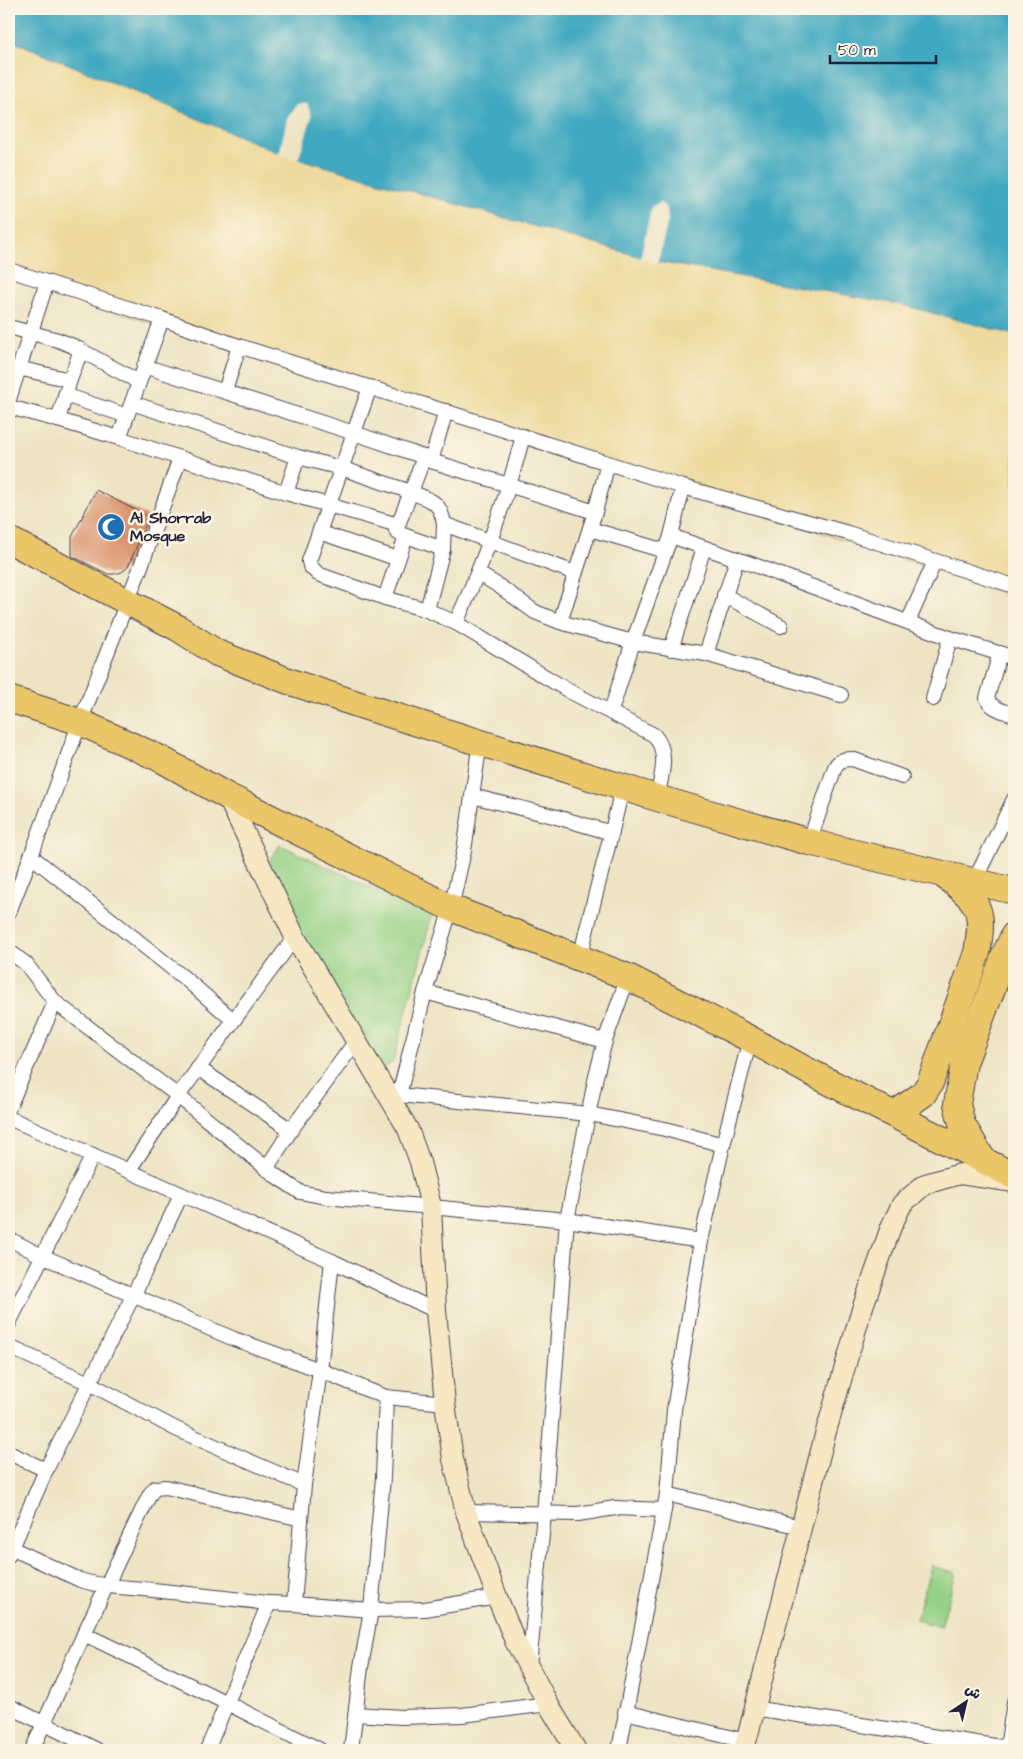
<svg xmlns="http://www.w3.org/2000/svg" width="1023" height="1759" font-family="'Architects Daughter','Playpen Sans Arabic',sans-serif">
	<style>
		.green { fill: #95d186; stroke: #5c7a60 }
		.sand { fill: #eeda9e; stroke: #887e6c }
		.water { fill: #40a8c0; stroke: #31657e }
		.pier { fill: #eee4c4 }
		.building { fill: #da926c }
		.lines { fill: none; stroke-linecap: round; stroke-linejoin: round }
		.street-casing { stroke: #413f50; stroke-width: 16 }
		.secondary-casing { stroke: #413f50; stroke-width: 22 }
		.highway-casing { stroke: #413f50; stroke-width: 28 }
		.street { stroke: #fff; stroke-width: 14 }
		.secondary { stroke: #f7e8c3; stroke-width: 20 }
		.highway { stroke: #ebc669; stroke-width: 26 }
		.labels { text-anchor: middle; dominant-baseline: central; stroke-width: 5; stroke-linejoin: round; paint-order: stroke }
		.poi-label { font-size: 16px; font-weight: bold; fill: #22223b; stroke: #fcf5e5; text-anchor: start }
	</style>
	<rect width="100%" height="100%" fill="#fcf5e5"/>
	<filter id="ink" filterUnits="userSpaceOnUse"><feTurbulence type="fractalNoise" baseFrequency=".02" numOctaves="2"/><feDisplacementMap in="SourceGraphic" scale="10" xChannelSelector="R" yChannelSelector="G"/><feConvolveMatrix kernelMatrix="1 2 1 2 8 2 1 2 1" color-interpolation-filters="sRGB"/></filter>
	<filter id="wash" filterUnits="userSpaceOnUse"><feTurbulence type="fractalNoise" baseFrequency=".0096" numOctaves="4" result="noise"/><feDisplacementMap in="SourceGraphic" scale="20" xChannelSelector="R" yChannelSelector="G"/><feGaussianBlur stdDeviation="1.12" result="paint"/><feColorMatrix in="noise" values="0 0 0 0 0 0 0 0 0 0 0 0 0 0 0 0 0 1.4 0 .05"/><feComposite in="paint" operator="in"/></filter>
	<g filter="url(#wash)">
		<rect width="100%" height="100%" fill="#eee4c4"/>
		<!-- green -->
		<g class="green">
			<path d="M 280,845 L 432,915 L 393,1062 L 378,1071 L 262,871 Z"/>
			<path d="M 931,1566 L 956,1573 L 941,1627 L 916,1620 Z"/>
		</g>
		<!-- sand -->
		<path class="sand" d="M 9,9 L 1014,266 L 1014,596 L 802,526 L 9,278 Z"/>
		<!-- water -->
		<path class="water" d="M 9,9 L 1014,9 L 1014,335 L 903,305 L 658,262 L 279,153 L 33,49 L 9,40 Z"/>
		<!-- pier -->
		<g class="pier">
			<path d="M 297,104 L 307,104 L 312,116 L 298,160 L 279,155 L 287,119 Z"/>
			<path d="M 661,203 L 667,209 L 668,220 L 657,265 L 640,259 L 652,206 Z"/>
		</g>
		<g id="blocks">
			<!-- building -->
			<path class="building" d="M 96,490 L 149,517 L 128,567 L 122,572 L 114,574 L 108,574 L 72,556 L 72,537 Z"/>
		</g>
	</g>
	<g filter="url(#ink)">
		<use href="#blocks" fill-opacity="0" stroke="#413f50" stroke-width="1"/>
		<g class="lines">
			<!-- street casing -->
			<g class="street-casing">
				<g id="street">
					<path d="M 9,270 L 162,319 L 239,346 L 683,487 L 848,533 L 1014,586"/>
					<path d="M 9,327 L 58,340 L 73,346 L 139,382"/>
					<path d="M 144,366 L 354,433 L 424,457 L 431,461 L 595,512"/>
					<path d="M 18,368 L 70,380 L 58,420 L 119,438 L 286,493 L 398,525"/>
					<path d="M 70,380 L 81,350"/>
					<path d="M 370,387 L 309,561 L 310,566 L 318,574 L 385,598 L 427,610 L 456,623 L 569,691 L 654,735 C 670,753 661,777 657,798"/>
					<path d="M 225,391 L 239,346"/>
					<path d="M 65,395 L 127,416"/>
					<path d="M 9,399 L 47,282"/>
					<path d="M 132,403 L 298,457 L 341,468 L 411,492 L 396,530 L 398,533 L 406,536 L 385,598"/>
					<path d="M 9,407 L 58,420"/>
					<path d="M 119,438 L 162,319"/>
					<path d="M 424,457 L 411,492 C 431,501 440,500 444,524"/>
					<path d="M 431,461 L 446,411"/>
					<path d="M 286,493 L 298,457"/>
					<path d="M 590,529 L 665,551"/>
					<path d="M 319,532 L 398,559"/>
					<path d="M 406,536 L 443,549"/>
					<path d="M 671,536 L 757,566 L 950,638 L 1014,658"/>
					<path d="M 479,574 L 499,586 L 535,612 L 560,622 L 633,642 L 706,654 L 841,695"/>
					<path d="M 724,595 L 781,626"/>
					<path d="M 427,610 L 443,549 L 444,524 L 575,573"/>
					<path d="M 560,622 L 595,512 L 608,463"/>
					<path d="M 908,622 L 935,561"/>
					<path d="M 456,623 C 484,561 506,502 523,436"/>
					<path d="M 671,649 L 704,548"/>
					<path d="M 1000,653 L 987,698 C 991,709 1004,711 1014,715"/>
					<path d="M 706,654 L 737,559"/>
					<path d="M 933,699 L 950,638"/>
					<path d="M 611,711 L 633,642 L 671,536 L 683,487"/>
					<path d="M 472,796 L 553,816 L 612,833"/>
					<path d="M 809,842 L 835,767 C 839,760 844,759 852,759 L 902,777"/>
					<path d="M 31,856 L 188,981 L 233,1020"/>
					<path d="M 974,882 L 1014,799"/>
					<path d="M 9,912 L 31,856 L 80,722 L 140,569 L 180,458"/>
					<path d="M 9,951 L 26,964 L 55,1002 L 178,1096 L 276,1176 L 300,1192 L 326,1197 L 567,1220 L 701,1241"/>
					<path d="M 580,959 C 592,902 610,845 622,788"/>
					<path d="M 425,992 L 605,1041"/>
					<path d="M 198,1068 L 291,1130"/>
					<path d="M 399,1095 L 425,992 L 451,908 L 464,851 L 480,742"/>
					<path d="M 391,1096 L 399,1095 L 589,1114 L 665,1129 L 723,1145"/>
					<path d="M 9,1107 L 55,1002"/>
					<path d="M 9,1118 L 332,1261 L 436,1311"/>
					<path d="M 266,1169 L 291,1130 L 356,1041"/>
					<path d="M 129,1170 L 178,1096 L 295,937"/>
					<path d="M 9,1239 L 42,1256 L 234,1339 L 320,1370 L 368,1390 L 386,1397 L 445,1403"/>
					<path d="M 9,1323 L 93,1155"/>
					<path d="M 9,1347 L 89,1383 L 176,1429 L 304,1485"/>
					<path d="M 9,1453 L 46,1470"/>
					<path d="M 667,1494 L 800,1527"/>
					<path d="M 466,1512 L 578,1514 L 615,1508 L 664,1510"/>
					<path d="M 9,1547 L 80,1580 C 105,1588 129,1587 153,1590 C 192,1594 231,1599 269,1603"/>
					<path d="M 9,1555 L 46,1470 L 134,1294 L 181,1195"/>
					<path d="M 294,1604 L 371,1610 L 425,1609 L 497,1597"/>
					<path d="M 84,1634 L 227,1703 L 320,1750"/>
					<path d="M 529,1666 L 544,1514 L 567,1220 L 596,1076 L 605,1041 L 628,977"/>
					<path d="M 9,1706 L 97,1750"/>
					<path d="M 754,1708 L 1014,1749"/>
					<path d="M 625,1712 L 746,1741"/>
					<path d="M 356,1714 L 402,1717 L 462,1715 L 548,1704"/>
					<path d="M 1007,1748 L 1014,1702"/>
					<path d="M 32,1750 L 84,1634 L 132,1531 L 150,1494 L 155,1488 L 166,1487 L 301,1519"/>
					<path d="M 207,1750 L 269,1603 L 294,1604 L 304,1485 L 320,1370 L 332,1261"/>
					<path d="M 351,1750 L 361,1667 L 371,1610 L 383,1478 L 386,1397"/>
					<path d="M 619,1750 L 667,1494 L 674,1410 L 701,1241 L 723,1145 L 750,1039"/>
				</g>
			</g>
			<!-- secondary casing -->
			<g class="secondary-casing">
				<g id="secondary">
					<path d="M 227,796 L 295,937 L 408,1129 L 420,1162 L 431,1206 L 436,1311 L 445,1403 L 453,1459 L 466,1512 L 497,1597 L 515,1641 L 548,1704 L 576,1750"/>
					<path d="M 744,1750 L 825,1435 L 861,1312 L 891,1227 L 902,1204 L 925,1184 L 960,1174 L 1014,1182"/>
				</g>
			</g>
			<!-- highway casing -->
			<g class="highway-casing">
				<g id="highway">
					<path d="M 9,540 L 178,628 L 217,653 L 291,682 L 363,706 L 657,798 L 809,842 L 1014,891"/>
					<path d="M 9,699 L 80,722 L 161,759 L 227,796 L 451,908 L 628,977 L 750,1039 L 806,1070 L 1014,1176"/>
					<path d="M 895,1114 L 923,1094 L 930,1083 L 977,953 C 984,911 981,902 946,877"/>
					<path d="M 983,1160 L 962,1124 L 957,1104 L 964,1063 L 1004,957 L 1014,935"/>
				</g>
			</g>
			<!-- street -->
			<use href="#street" class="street"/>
			<!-- secondary -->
			<use href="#secondary" class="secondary"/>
			<!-- highway -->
			<use href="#highway" class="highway"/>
		</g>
	</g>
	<!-- icons -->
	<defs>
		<g id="mosque-disc" transform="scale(1.4375)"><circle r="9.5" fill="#1f6fb2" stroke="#fcf5e5"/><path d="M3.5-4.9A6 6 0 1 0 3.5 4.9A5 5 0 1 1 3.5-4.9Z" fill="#fff"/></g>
	</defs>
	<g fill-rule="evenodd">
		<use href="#mosque-disc" x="111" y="527"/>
	</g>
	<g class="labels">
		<!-- poi labels -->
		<g class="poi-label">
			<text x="130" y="518">Al Shorrab<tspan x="130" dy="18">Mosque</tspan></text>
		</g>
	</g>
	<!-- margin -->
	<rect width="1023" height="1759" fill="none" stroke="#fcf5e5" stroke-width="30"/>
	<!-- north arrow -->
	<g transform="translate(966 1702) rotate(35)" stroke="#fcf5e5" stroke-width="4" paint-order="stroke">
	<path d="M0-4L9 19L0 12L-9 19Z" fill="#22223b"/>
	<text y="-8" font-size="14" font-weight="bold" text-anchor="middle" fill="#22223b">ش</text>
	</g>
	<!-- scale -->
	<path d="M830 55v8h106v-8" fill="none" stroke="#22223b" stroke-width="2.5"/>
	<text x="838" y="55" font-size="15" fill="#22223b" stroke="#fcf5e5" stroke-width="4" paint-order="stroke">50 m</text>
</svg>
